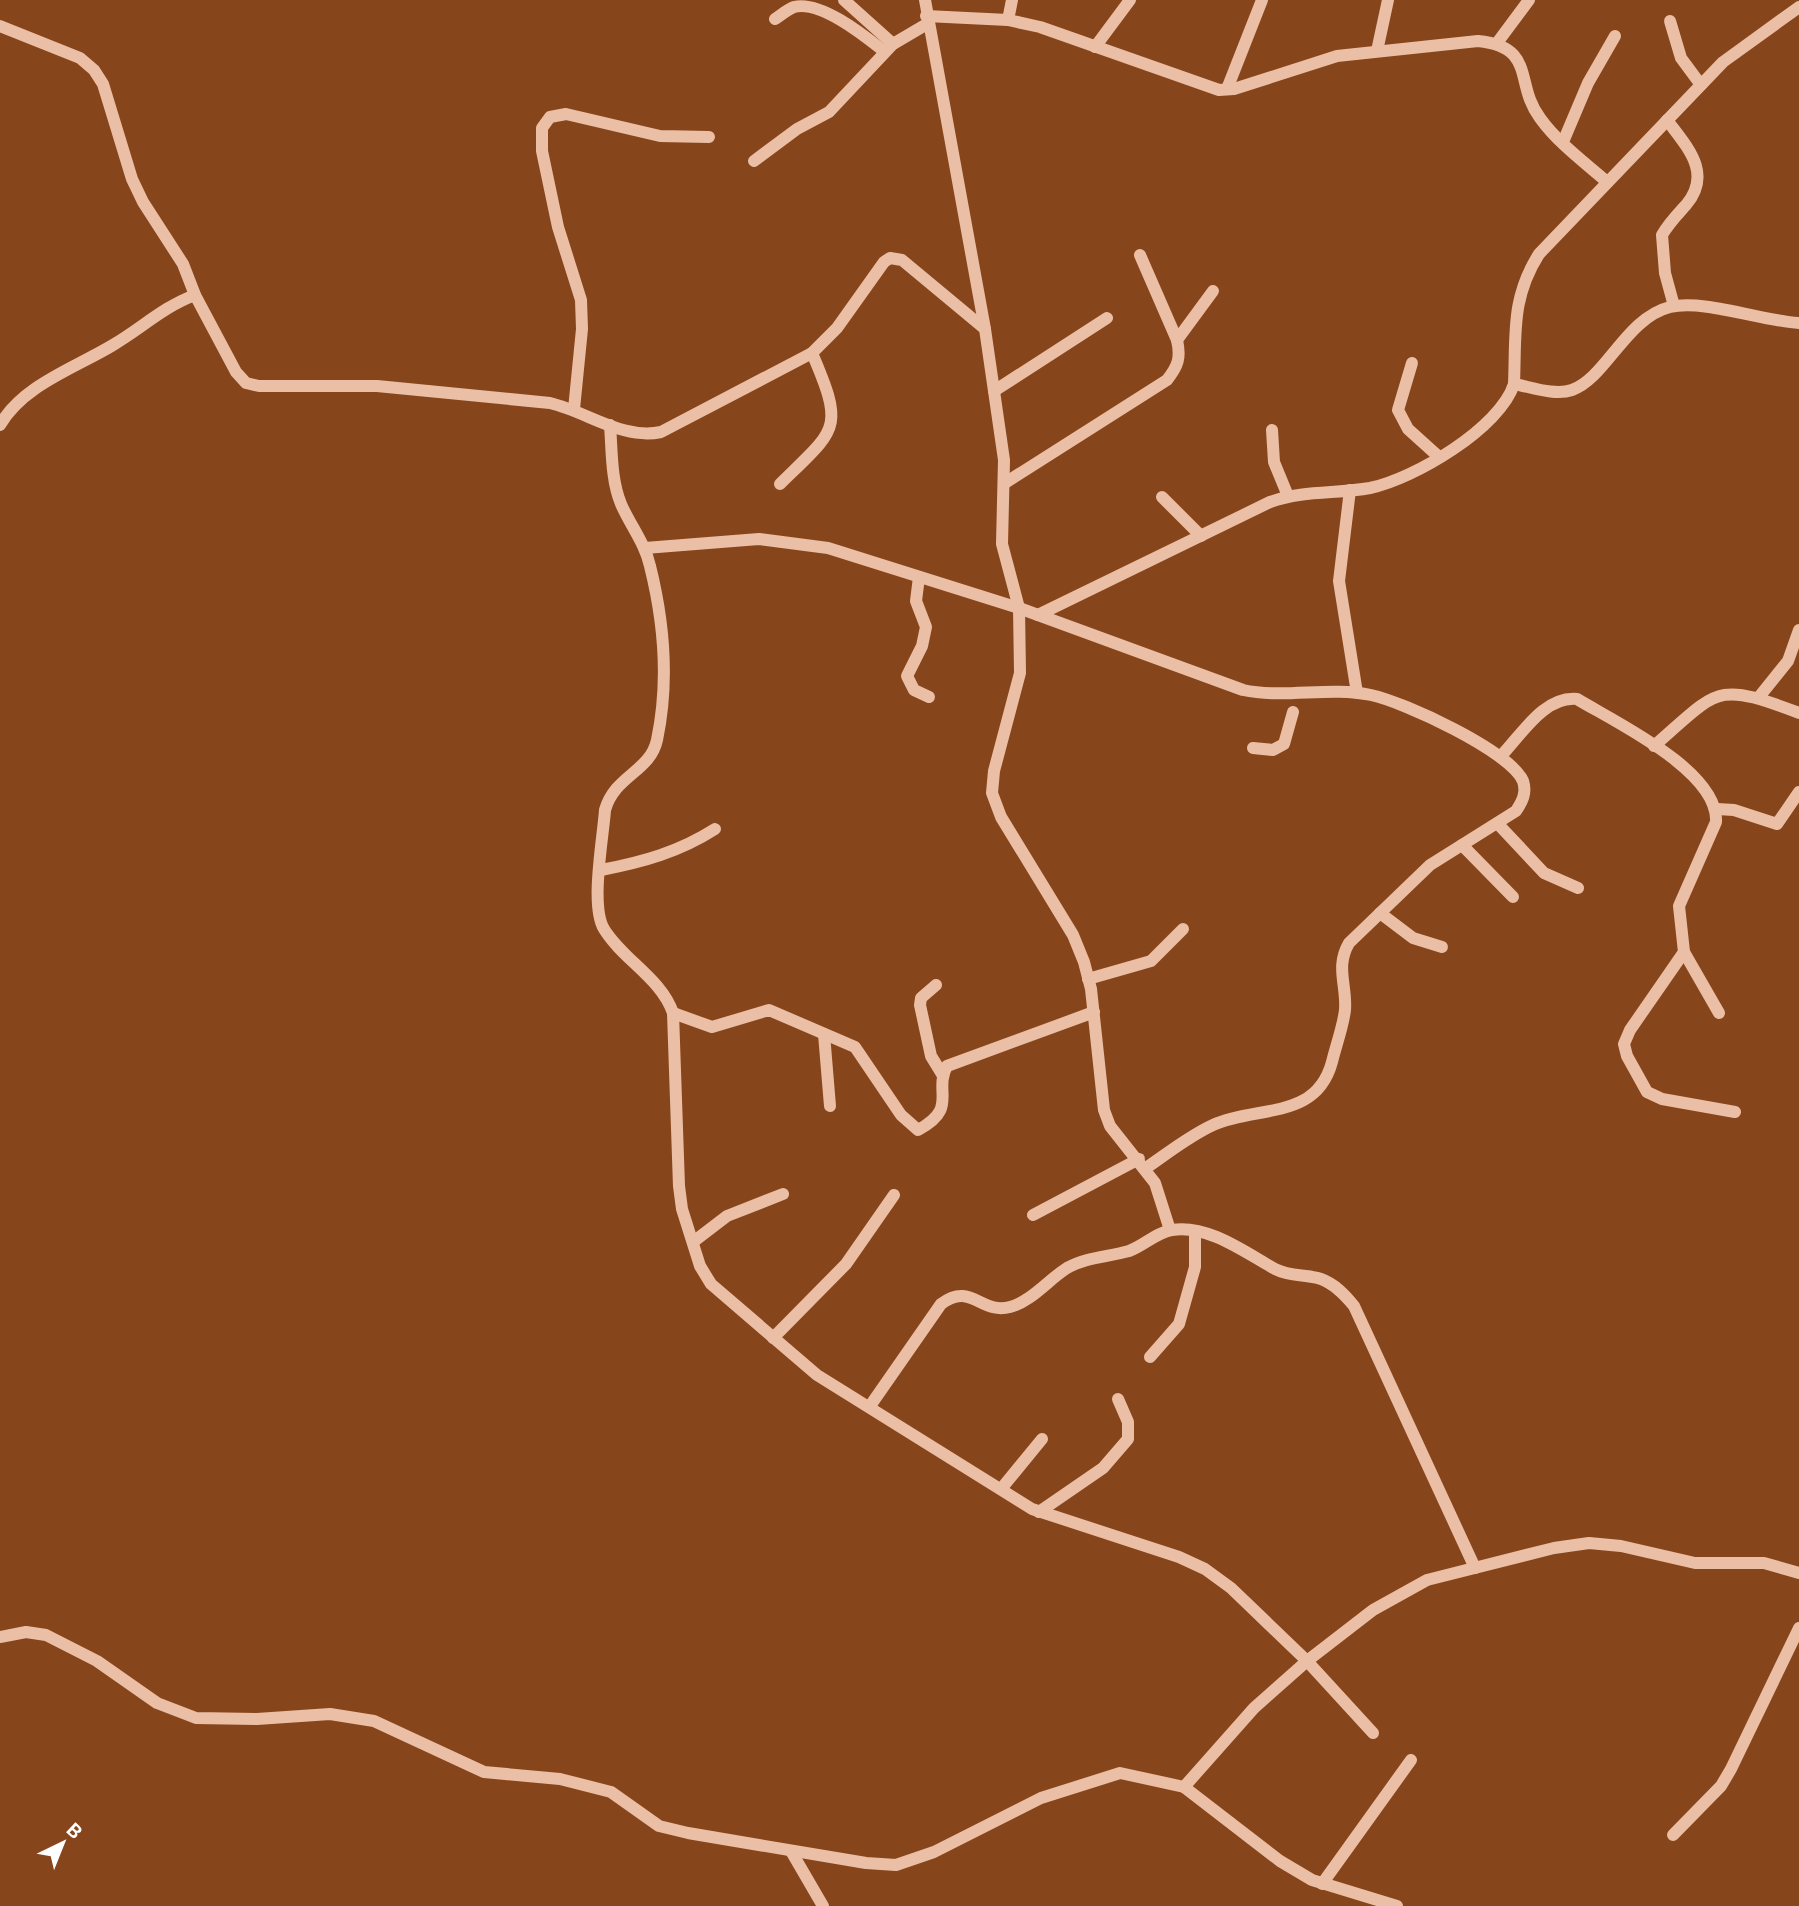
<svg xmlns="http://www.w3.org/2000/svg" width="1799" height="1906" font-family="'Public Sans',sans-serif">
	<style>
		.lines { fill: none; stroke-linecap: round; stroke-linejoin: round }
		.minor { stroke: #ebbfa5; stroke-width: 12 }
	</style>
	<rect width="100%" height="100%" fill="#87451c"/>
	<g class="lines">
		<!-- minor -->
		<g class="minor">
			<path d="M 844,0 L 893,44"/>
			<path d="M 925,0 L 985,329 L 1004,460 L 1002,544 L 1019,608 L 1020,673 L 994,771 L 992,793 L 1001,817 L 1073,935 L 1084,962 L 1091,989 L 1104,1110 L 1110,1126 L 1155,1183 L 1170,1230"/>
			<path d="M 926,16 L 1008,20 L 1040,27 L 1219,90 L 1234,89 L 1337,56 L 1478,41 C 1537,47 1514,84 1540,118 C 1557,142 1584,162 1607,182"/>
			<path d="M 775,19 C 781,15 788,9 794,7 C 821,0 866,37 885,52"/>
			<path d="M 1008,20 L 1012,0"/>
			<path d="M 1670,21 L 1681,58 L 1701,85"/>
			<path d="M 0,26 L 80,58 L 94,70 L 103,84 L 132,179 L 143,202 L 183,264 L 195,295 L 236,372 L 246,383 L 259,386 L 377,386 L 550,403 C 588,412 622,440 661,432 L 812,353 L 837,328 L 884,262 L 890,258 L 902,260 L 985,329"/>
			<path d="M 1497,43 L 1529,0"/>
			<path d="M 1095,47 L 1130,0"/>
			<path d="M 1377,51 L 1388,0"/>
			<path d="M 1227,89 L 1262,0"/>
			<path d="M 1667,120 C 1687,147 1713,173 1686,205 C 1677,215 1669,223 1662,235 L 1665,273 L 1674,306"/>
			<path d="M 1563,142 L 1588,83 L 1615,36"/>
			<path d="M 754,161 L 797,129 L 829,112 L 893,44 L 927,24"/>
			<path d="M 1177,340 L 1213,291"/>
			<path d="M 1412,363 L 1398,410 L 1408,429 L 1439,457"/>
			<path d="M 1514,384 C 1531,387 1555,396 1572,390 C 1606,378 1626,318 1670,307 C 1703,299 1763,321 1799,323"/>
			<path d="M 994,391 L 1107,318"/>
			<path d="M 574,409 L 582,329 L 581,300 L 558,227 L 542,151 L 542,128 L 550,117 L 566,114 L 660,136 L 709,137"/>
			<path d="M 0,425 C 23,385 75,368 113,345 C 142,328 163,307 195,295"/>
			<path d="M 610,425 C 612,451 611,480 621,504 C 630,525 645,543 650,566 C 664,622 669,683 657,740 C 650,772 615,775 605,810 C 603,839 590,906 604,929 C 623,960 661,978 673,1013 L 679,1186 L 682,1209 L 700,1266 L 711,1284 L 817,1375 L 1032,1509 L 1179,1557 L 1205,1569 L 1231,1588 L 1307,1661 L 1373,1733"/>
			<path d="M 1272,430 L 1274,462 L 1288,496"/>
			<path d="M 1005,483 L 1167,380 C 1178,366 1181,358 1177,340 L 1140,255"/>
			<path d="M 780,484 C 837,428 845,430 812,353"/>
			<path d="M 1350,490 L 1339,581 L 1357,693"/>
			<path d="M 1162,497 L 1201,536"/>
			<path d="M 645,548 L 759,539 L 828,548 L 1019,608 L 1243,690 C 1285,699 1329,686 1371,695 C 1404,702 1510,751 1523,781 C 1527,793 1522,802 1516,811 L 1430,865 L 1349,943 C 1335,967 1347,985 1345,1010 C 1343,1027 1336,1045 1332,1062 C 1316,1121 1257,1105 1213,1125 C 1189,1136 1168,1153 1146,1168"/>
			<path d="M 919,577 L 916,601 L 926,627 L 922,646 L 907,676 L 914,690 L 929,697"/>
			<path d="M 1038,615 L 1270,502 C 1303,490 1336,494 1370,488 C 1414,479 1500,428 1514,384 C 1516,334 1511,298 1539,254 L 1723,62 L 1799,7"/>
			<path d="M 1759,697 L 1788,661 L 1799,630"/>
			<path d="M 1654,746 C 1719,689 1715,681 1799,713"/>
			<path d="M 1253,748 L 1273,750 L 1284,744 L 1293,712"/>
			<path d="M 1501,756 C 1522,734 1544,696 1577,699 C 1615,722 1719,771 1716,822 L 1679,906 L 1684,952 L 1630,1030 L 1624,1044 L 1627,1056 L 1647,1092 L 1662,1099 L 1735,1112"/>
			<path d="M 1717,809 L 1734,810 L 1777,824 L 1799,792"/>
			<path d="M 1498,824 L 1544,873 L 1578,888"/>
			<path d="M 1462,845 L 1513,897"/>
			<path d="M 601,870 C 643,862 679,852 715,829"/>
			<path d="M 1380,913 L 1413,938 L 1442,947"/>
			<path d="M 1684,952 L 1719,1013"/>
			<path d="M 1088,979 L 1151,961 L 1183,929"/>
			<path d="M 936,985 L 921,998 L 920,1005 L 931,1056 L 942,1074"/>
			<path d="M 673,1013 L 712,1027 L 769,1010 L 855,1047 L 901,1115 L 918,1130 C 959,1108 933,1092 947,1066 L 1094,1012"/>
			<path d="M 824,1034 L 830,1106"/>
			<path d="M 1033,1215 L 1139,1159"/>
			<path d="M 693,1242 L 727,1216 L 783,1194"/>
			<path d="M 773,1338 L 846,1264 L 894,1195"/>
			<path d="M 1150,1357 L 1179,1324 L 1195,1267 L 1195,1233"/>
			<path d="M 870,1406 L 941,1304 C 971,1281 981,1315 1010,1307 C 1032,1301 1048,1280 1067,1268 C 1086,1257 1108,1257 1129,1251 C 1143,1246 1157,1232 1172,1230 C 1208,1224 1246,1253 1275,1269 C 1290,1277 1306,1274 1321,1279 C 1335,1284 1345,1295 1354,1306 L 1475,1568"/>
			<path d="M 1001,1489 L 1042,1439"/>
			<path d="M 1039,1512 L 1103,1468 L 1128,1439 L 1128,1422 L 1118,1399"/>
			<path d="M 0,1637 L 26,1632 L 46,1635 L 97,1661 L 157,1703 L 196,1718 L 257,1719 L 330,1714 L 374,1721 L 484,1772 L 560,1779 L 611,1792 L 659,1826 L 688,1833 L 866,1863 L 896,1865 L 934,1852 L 1041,1798 L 1120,1773 L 1184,1787 L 1280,1861 L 1312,1880 L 1397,1906"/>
			<path d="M 1184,1787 L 1254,1708 L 1307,1661 L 1373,1610 L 1427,1580 L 1554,1548 L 1589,1543 L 1621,1546 L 1695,1563 L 1764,1563 L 1799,1573"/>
			<path d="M 1673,1835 L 1721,1786 L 1731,1769 L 1799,1628"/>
			<path d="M 791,1851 L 823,1906"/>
			<path d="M 1322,1884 L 1411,1760"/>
		</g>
	</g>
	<!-- north arrow -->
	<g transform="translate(63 1843) rotate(43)" stroke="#87451c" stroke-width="5" paint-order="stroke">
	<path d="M0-5L12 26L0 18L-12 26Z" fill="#ffffff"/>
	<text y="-10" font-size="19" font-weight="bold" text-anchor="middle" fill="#ffffff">B</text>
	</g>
</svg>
